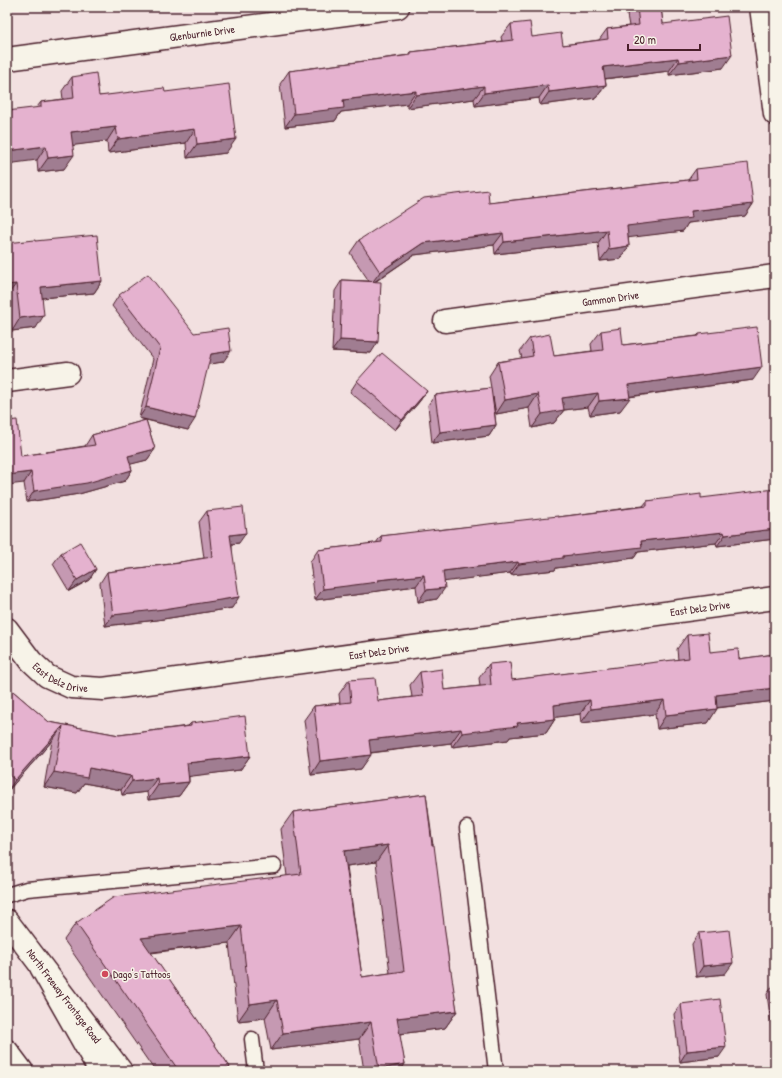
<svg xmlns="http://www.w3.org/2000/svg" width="782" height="1078" font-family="'Patrick Hand',sans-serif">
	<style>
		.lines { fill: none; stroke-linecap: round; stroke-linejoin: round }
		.lane-casing { stroke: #4a1f2b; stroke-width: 17 }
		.street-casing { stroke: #4a1f2b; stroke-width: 25 }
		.secondary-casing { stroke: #4a1f2b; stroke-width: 25 }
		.highway-casing { stroke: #4a1f2b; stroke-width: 25 }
		.lane { stroke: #f7f3e8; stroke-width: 14 }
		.street { stroke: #f7f3e8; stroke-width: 22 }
		.secondary { stroke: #f7f3e8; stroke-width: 22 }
		.highway { stroke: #f7f3e8; stroke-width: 22 }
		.wall { fill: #c599b2; stroke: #4a1f2b; fill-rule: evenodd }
		.shaded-wall { fill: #a07d91; stroke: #4a1f2b }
		.building { fill: #e5b2cf; stroke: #4a1f2b; fill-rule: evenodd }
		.poi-dot { fill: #d1495b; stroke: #f7f3e8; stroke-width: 1.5 }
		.labels { text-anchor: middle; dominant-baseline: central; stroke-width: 3; stroke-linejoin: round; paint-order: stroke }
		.street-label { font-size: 11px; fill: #4a1f2b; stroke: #f7f3e8 }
		.poi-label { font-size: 11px; fill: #4a1f2b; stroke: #f7f3e8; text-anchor: start }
	</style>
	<rect width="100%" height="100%" fill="#f2e0e0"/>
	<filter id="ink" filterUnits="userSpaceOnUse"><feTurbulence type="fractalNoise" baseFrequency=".025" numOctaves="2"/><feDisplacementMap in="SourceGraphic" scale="8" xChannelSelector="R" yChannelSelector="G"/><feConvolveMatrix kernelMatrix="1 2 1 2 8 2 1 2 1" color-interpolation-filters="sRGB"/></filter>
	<g filter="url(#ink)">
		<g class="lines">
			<!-- lane casing -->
			<g class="lane-casing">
				<g id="lane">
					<path d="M 467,828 L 496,1071"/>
					<path d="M 7,895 L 27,889 L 274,866"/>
					<path d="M 252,1039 L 256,1071"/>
				</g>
			</g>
			<!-- street casing -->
			<g class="street-casing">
				<g id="street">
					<path d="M 761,7 L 775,114"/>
					<path id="s1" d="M 7,59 L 398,7"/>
					<path id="s2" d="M 445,321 L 775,276"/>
					<path d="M 7,381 L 68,373"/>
					<path id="s3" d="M 7,629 L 31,661 L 47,676 L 71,687 L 103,689 L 775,598"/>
				</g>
			</g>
			<!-- secondary casing -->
			<g class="secondary-casing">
				<g id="secondary">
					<path id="s4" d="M 7,921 L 121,1071"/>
				</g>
			</g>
			<!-- highway casing -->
			<g class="highway-casing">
				<g id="highway">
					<path d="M 41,967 L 100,1071"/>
					<path d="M 7,1051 L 22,1071"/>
				</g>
			</g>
			<!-- lane -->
			<use href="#lane" class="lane"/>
			<!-- street -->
			<use href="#street" class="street"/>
			<!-- secondary -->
			<use href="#secondary" class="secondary"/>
			<!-- highway -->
			<use href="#highway" class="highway"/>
		</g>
		<!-- wall -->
		<g class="wall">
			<path d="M 633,7 L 661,7 L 663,24 L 723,68 L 669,75 L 669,71 L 605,79 L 606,85 L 596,98 L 540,105 L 539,98 L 475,106 L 474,99 L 407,108 L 407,104 L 341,112 L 335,121 L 285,127 L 280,84 L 289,71 L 409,55 L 411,52 L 502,41 L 501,37 L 511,24 L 532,37 L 563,45 L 599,40 L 607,29 L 629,26 L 627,15 Z"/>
			<path d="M 72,77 L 99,96 L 165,92 L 226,153 L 187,158 L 186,143 L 108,153 L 107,141 L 73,145 L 64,169 L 38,172 L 37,160 L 37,107 L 41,102 L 63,99 L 62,91 Z"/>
			<path d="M 696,169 L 753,204 L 745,216 L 688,223 L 683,231 L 628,237 L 629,246 L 621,259 L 600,261 L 598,243 L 495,254 L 494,245 L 414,255 L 375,282 L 371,353 L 332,351 L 335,291 L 342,280 L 369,281 L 350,253 L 359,240 L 489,203 L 688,180 Z"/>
			<path d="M 35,241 L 102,281 L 94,293 L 42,298 L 36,328 L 12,331 L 7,296 Z"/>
			<path d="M 119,295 L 194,333 L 223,362 L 208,364 L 188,430 L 146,420 L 155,449 L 147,460 L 130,464 L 132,470 L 125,481 L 79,494 L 27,502 L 24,483 L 21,456 L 85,446 L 92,435 L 146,420 L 139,418 L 153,359 L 112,306 Z"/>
			<path d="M 601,331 L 623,345 L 697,336 L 699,334 L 753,380 L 629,397 L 620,411 L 590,415 L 588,407 L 564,410 L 554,423 L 532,428 L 529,408 L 496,414 L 493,397 L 496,425 L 489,436 L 432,443 L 428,405 L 435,395 L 491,388 L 489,376 L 498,362 L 522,358 L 520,351 L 530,338 L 554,356 L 592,351 L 591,344 Z"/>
			<path d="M 357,381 L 427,391 L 419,402 L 395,430 L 350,392 Z"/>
			<path d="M 701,498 L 775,539 L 717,546 L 716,543 L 638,552 L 634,558 L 556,568 L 555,570 L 511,575 L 510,573 L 445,581 L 437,599 L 418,602 L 416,586 L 371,592 L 370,593 L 315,600 L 310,562 L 318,550 L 376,543 L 381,536 L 558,517 L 643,506 L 647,501 Z"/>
			<path d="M 207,511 L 239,543 L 232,544 L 232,608 L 157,620 L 105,626 L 100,583 L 107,572 L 178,563 L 180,562 L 204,558 L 199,522 Z"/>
			<path d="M 61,553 L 96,569 L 89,580 L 69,591 L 53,564 Z"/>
			<path d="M 687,635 L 710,652 L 739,659 L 775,654 L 775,701 L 717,708 L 708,723 L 657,729 L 655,714 L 581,723 L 580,714 L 555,717 L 555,719 L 546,733 L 510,737 L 508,740 L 452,747 L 451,743 L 371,753 L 361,769 L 311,775 L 304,720 L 314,706 L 340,703 L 339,694 L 349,680 L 378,701 L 412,697 L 410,685 L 420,672 L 444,690 L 480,686 L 479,678 L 489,664 L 512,680 L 678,660 L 677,649 Z"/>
			<path d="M 7,686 L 49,722 L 119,735 L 188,726 L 191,723 L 250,756 L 240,770 L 189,776 L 189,782 L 179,796 L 148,800 L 147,792 L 122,795 L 121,790 L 84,783 L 77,793 L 44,787 L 52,741 L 7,792 Z"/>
			<path d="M 426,794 L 450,971 L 457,1011 L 445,1028 L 399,1034 L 405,1064 L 400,1071 L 364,1071 L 359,1039 L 271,1050 L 265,1018 L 238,1021 L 229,943 L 151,953 L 230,1067 L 227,1071 L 155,1071 L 64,940 L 76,923 L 287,876 L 281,829 L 293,812 ZM 376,862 L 390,973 L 362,977 L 347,866 Z"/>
			<path d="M 699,933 L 725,974 L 696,977 L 692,944 Z"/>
			<path d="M 775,983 L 775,1031 L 772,1031 L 767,994 Z"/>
			<path d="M 681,1004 L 719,1057 L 680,1062 L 674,1014 Z"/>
		</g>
		<!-- shaded-wall -->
		<g class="shaded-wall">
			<path d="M 732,55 L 723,68 L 669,75 L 679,62 Z"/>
			<path d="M 678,58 L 669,71 L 594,80 L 603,67 Z"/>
			<path d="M 548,85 L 539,98 L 475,106 L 484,93 Z"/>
			<path d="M 606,85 L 596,98 L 540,105 L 549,92 Z"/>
			<path d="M 484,86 L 474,99 L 407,108 L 416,95 Z"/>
			<path d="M 416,91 L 407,104 L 341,112 L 335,121 L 285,127 L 294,114 L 343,100 Z"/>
			<path d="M 116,127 L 107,141 L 61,147 L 71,132 Z"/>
			<path d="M 195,129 L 186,143 L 108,153 L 118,139 Z"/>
			<path d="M 236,139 L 226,153 L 187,158 L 197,144 Z"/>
			<path d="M 46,146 L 37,160 L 7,164 L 7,151 Z"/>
			<path d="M 74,155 L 64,169 L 38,172 L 48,158 Z"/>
			<path d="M 753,204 L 745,216 L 688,223 L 683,231 L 618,239 L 627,226 L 691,211 Z"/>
			<path d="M 607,230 L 598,243 L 495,254 L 504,242 Z"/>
			<path d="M 503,233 L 494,245 L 414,255 L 371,284 L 380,272 L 423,243 Z"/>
			<path d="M 629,246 L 621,259 L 600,261 L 609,249 Z"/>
			<path d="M 102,281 L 94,293 L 32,299 L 41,287 Z"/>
			<path d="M 16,284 L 7,296 L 7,285 Z"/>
			<path d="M 44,315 L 36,328 L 12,331 L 20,318 Z"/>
			<path d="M 340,340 L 378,342 L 371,353 L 332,351 Z"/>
			<path d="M 231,351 L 223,362 L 203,365 L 211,354 Z"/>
			<path d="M 762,367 L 753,380 L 618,398 L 628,385 Z"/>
			<path d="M 427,391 L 419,402 L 395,430 L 402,420 Z"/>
			<path d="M 598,393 L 588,407 L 564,410 L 554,423 L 532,428 L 542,414 L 562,398 Z"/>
			<path d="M 538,394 L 529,408 L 496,414 L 505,400 Z"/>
			<path d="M 630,398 L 620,411 L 590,415 L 599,401 Z"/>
			<path d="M 146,407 L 195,419 L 188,430 L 139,418 Z"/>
			<path d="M 496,425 L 489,436 L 432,443 L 440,432 Z"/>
			<path d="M 155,449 L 147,460 L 120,467 L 128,456 Z"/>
			<path d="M 132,470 L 125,481 L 79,494 L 27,502 L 34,491 Z"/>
			<path d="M 31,472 L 24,483 L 7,485 L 7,475 Z"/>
			<path d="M 775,529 L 775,539 L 717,546 L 725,535 Z"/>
			<path d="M 724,532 L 716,543 L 638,552 L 634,558 L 556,568 L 555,570 L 511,575 L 519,564 L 563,556 L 641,541 Z"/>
			<path d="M 246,533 L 239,543 L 223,545 L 230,535 Z"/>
			<path d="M 518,562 L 510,573 L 435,583 L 443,571 Z"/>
			<path d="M 96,569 L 89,580 L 69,591 L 77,580 Z"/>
			<path d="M 424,575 L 416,586 L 371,592 L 370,593 L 315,600 L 323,589 L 378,580 Z"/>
			<path d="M 445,588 L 437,599 L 418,602 L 426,590 Z"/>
			<path d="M 239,597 L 232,608 L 157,620 L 105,626 L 113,615 Z"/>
			<path d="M 775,688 L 775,701 L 706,709 L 716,695 Z"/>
			<path d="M 590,700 L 580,714 L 544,719 L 554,705 Z"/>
			<path d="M 664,700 L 655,714 L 581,723 L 591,709 Z"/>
			<path d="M 717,709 L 708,723 L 657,729 L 666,715 Z"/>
			<path d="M 555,719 L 546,733 L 510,737 L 508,740 L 452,747 L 462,733 L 517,723 Z"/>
			<path d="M 63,726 L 52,741 L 7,792 L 15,780 Z"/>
			<path d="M 461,729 L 451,743 L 360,754 L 369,740 Z"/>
			<path d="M 371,755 L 361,769 L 311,775 L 320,761 Z"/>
			<path d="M 250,756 L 240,770 L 177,778 L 187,763 Z"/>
			<path d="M 89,768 L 131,776 L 121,790 L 84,783 L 77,793 L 44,787 L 54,772 Z"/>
			<path d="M 157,778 L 147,792 L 122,795 L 132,781 Z"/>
			<path d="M 189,782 L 179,796 L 148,800 L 158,785 Z"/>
			<path d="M 388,845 L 376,862 L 332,868 L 344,851 Z"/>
			<path d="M 241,926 L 229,943 L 128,955 L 141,938 Z"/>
			<path d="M 733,963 L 725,974 L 696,977 L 703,966 Z"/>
			<path d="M 277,1000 L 265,1018 L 238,1021 L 250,1004 Z"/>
			<path d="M 457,1011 L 445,1028 L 384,1036 L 397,1018 Z"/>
			<path d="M 371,1022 L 359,1039 L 271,1050 L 283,1033 Z"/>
			<path d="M 775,1027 L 775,1031 L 772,1031 Z"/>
			<path d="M 726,1047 L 719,1057 L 680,1062 L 687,1051 Z"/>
			<path d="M 405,1064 L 400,1071 L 377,1071 L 379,1069 Z"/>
			<path d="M 230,1067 L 227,1071 L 223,1071 Z"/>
		</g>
		<!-- building -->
		<g class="building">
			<path d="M 637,7 L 661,7 L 663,24 L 727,16 L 732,55 L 679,62 L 678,58 L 603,67 L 606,85 L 549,92 L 548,85 L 484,93 L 484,86 L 416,95 L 416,91 L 343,100 L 344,108 L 294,114 L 289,71 L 411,55 L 411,52 L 513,40 L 511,24 L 530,22 L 532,37 L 561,33 L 563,45 L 608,39 L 607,29 L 639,25 Z"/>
			<path d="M 96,73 L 99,96 L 164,88 L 165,92 L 229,84 L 236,139 L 197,144 L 195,129 L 118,139 L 116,127 L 71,132 L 74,155 L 48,158 L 46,146 L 7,151 L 7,111 L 41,107 L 41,102 L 74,98 L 72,77 Z"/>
			<path d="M 748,163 L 753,204 L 691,211 L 692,218 L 627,226 L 629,246 L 609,249 L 607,230 L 504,242 L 503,233 L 423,243 L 380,272 L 359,240 L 424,198 L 488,190 L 489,203 L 697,179 L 696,169 Z"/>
			<path d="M 97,235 L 102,281 L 41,287 L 44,315 L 20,318 L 16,284 L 7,285 L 7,243 L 35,240 L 35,241 Z"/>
			<path d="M 148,274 L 194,333 L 228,328 L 231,351 L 211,354 L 195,419 L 146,407 L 160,348 L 119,295 Z"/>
			<path d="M 342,280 L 381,282 L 378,342 L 340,340 Z"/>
			<path d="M 757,327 L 762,367 L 628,385 L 630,398 L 599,401 L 598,393 L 562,398 L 564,410 L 542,414 L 538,394 L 505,400 L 498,362 L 533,356 L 530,338 L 550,334 L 554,356 L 603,350 L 601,331 L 621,328 L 623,345 L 699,336 L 699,334 Z"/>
			<path d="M 382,353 L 427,391 L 402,420 L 357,381 Z"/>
			<path d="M 491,388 L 496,425 L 440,432 L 435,395 Z"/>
			<path d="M 17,420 L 21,456 L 95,445 L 92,435 L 146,420 L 155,449 L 128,456 L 132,470 L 87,483 L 34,491 L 31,472 L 7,475 L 7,421 Z"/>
			<path d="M 775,489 L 775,529 L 725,535 L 724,532 L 641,541 L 642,547 L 563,556 L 563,558 L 519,564 L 518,562 L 443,571 L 445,588 L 426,590 L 424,575 L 378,580 L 378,582 L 323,589 L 318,550 L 382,542 L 381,536 L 438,529 L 438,530 L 505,522 L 558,516 L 558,517 L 647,506 L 647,501 L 701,494 L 701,498 Z"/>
			<path d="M 243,507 L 246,533 L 230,535 L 239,597 L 164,609 L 113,615 L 107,572 L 180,563 L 180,562 L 212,557 L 207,511 Z"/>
			<path d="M 80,542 L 96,569 L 77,580 L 61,553 Z"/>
			<path d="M 708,633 L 710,652 L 738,649 L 739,659 L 775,654 L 775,688 L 716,695 L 717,709 L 666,715 L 664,700 L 591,709 L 590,700 L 554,705 L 555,719 L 517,723 L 518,726 L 462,733 L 461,729 L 369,740 L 371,755 L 320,761 L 314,706 L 351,702 L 349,680 L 375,678 L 378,701 L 423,696 L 420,672 L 442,669 L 444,690 L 491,685 L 489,664 L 510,662 L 512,680 L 689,658 L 687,635 Z"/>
			<path d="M 7,665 L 10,670 L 7,672 Z"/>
			<path d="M 7,686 L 49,722 L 119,735 L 191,726 L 191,723 L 245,716 L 250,756 L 187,763 L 189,782 L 158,785 L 157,778 L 132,781 L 131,776 L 89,768 L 87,778 L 54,772 L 63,726 L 15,780 L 7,773 Z"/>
			<path d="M 426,794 L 432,845 L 434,845 L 450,971 L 451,971 L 457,1011 L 397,1018 L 405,1064 L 379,1069 L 371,1022 L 283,1033 L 277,1000 L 250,1004 L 241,926 L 141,938 L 230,1067 L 223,1071 L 179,1071 L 76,923 L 114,897 L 301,874 L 293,812 ZM 388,845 L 404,971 L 362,977 L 344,851 Z"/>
			<path d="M 729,930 L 733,963 L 703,966 L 699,933 Z"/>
			<path d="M 720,999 L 726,1047 L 687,1051 L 681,1004 Z"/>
		</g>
	</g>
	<!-- markers -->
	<circle class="poi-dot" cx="105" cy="974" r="4"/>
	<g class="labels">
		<!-- street labels -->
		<g class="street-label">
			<text stroke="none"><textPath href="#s1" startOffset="197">Glenburnie Drive</textPath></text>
			<text stroke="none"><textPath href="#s2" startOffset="167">Gammon Drive</textPath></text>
			<text stroke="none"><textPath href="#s3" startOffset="723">East Delz Drive</textPath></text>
			<text stroke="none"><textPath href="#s3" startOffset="399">East Delz Drive</textPath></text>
			<text stroke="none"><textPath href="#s3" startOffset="75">East Delz Drive</textPath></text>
			<text stroke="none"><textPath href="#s4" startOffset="94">North Freeway Frontage Road</textPath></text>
		</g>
		<!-- poi labels -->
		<g class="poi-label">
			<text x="113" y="974">Dago's Tattoos</text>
		</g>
	</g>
	<!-- margin -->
	<rect width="782" height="1078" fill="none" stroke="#f7f3e8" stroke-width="24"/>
	<rect x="12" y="12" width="758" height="1054" fill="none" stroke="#4a1f2b" stroke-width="1.5" filter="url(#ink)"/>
	<!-- scale -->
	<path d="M628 44v6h72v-6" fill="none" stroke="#4a1f2b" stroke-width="2"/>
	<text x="634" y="44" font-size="12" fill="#4a1f2b" stroke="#f7f3e8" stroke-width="3" paint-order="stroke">20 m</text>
</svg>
